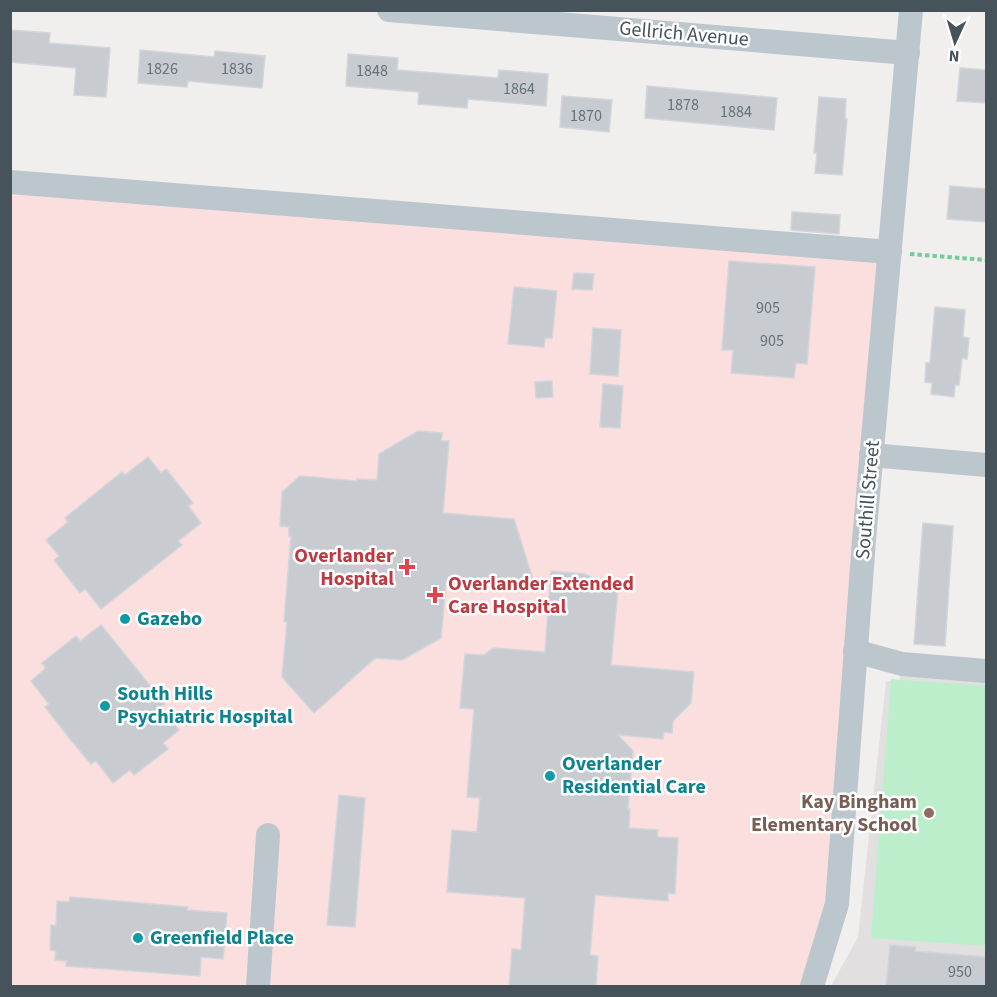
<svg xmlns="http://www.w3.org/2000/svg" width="997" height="997" font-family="'Source Sans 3',sans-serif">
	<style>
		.education { fill: #e2dfe0 }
		.medical { fill: #fbdede }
		.green { fill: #bceecc }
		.building { fill: #c8ccd1; stroke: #d2d5da; stroke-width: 1.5 }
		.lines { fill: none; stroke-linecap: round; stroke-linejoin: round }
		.path { stroke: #74cc9b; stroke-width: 4; stroke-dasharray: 4.5 3; stroke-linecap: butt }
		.minor { stroke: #bcc6cd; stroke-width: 24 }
		.health-dot { fill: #e0444e; stroke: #fff; stroke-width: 2 }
		.culture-dot { fill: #0f9aa8; stroke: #fff; stroke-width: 2 }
		.education-dot { fill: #8d6e63; stroke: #fff; stroke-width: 2 }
		.labels { text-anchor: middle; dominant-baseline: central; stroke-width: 5; stroke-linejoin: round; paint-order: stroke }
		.number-label { font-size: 16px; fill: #667178 }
		.street-label { font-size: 20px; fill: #46535b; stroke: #fff }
		.health-label { font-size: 20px; font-weight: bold; fill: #be3a42; stroke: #fff; text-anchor: end }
		.culture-label { font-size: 20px; font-weight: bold; fill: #0d838f; stroke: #fff; text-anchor: start }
		.education-label { font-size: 20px; font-weight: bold; fill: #785e54; stroke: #fff; text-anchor: end }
	</style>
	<rect width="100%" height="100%" fill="#f1eeee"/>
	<!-- education -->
	<path class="education" d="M 901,672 L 986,679 L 986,986 L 831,986 L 858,937 L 886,681 L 899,682 Z"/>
	<!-- medical -->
	<path class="medical" d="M 10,183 L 889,261 L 837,904 L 812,986 L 11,986 Z"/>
	<!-- green -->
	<path class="green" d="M 891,679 L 986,686 L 986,946 L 871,938 Z"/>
	<!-- building -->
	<g class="building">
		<path d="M 10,30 L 50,33 L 49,43 L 110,48 L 106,97 L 74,95 L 76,68 L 10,62 Z"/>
		<path d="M 140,50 L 214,57 L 215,51 L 265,56 L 262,88 L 188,81 L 187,87 L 138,83 Z"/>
		<path d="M 348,54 L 398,58 L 397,70 L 498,78 L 499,70 L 548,74 L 546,106 L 468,99 L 467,108 L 418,104 L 419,92 L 346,86 Z"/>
		<path d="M 960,68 L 987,70 L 987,103 L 957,101 Z"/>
		<path d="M 647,86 L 777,98 L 774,130 L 645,118 Z"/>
		<path d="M 562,96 L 612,100 L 609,132 L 560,127 Z"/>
		<path d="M 819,97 L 846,99 L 845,118 L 847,119 L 842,175 L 815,173 L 817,153 L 814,153 Z"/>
		<path d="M 950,186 L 987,189 L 987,222 L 947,219 Z"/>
		<path d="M 792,212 L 840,215 L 839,234 L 791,230 Z"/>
		<path d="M 729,261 L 815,267 L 807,364 L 796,363 L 794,378 L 731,373 L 733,350 L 722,350 Z"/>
		<path d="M 574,273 L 594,274 L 592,290 L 572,289 Z"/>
		<path d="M 514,287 L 557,291 L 552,338 L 545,338 L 544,347 L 508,344 Z"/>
		<path d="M 935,307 L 965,310 L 963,337 L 969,338 L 967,359 L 962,358 L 959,385 L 955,385 L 954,397 L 931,394 L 932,383 L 925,382 L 926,363 L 930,363 Z"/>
		<path d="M 593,328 L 621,330 L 618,376 L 590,374 Z"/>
		<path d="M 552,381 L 553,397 L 536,398 L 535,382 Z"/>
		<path d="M 603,384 L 623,386 L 620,428 L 600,427 Z"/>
		<path d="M 418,431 L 442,433 L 441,441 L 449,441 L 443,513 L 514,519 L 534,583 L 518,582 L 517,589 L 446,583 L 441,638 L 402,660 L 375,658 L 314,713 L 282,677 L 287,622 L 284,622 L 291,536 L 289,536 L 289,527 L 280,526 L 282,492 L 300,476 L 357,481 L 357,479 L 377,480 L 379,454 Z"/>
		<path d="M 148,457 L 161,473 L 166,469 L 193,503 L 188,506 L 201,523 L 178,541 L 182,545 L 101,609 L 85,589 L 80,593 L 54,560 L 59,556 L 46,540 L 68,522 L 65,518 L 122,472 L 125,475 Z"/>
		<path d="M 923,523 L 953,526 L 945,646 L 914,644 Z"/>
		<path d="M 551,571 L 585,574 L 618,590 L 611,665 L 694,672 L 691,703 L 673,721 L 672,733 L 664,732 L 663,739 L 618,735 L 633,751 L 628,809 L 630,809 L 629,828 L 658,830 L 657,837 L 678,838 L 675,894 L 668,893 L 668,901 L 595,895 L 590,955 L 598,956 L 596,987 L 509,987 L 512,949 L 521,950 L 525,898 L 447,892 L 452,830 L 477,832 L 480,798 L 467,797 L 474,709 L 460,708 L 465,654 L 484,655 L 493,648 L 545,652 Z"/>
		<path d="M 101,625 L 165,704 L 161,707 L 179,730 L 163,743 L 168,749 L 134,775 L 130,770 L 113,783 L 96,761 L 91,764 L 70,739 L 45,707 L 49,704 L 31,681 L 46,668 L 42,663 L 76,636 L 80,641 Z"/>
		<path d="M 339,795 L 365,798 L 355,927 L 327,925 Z"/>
		<path d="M 70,897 L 188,907 L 187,910 L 227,913 L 223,959 L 201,957 L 200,976 L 66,966 L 67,961 L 55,960 L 56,951 L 50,950 L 51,925 L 56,926 L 57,901 L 69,902 Z"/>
		<path d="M 890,945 L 916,947 L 915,951 L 987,957 L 987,987 L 886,987 Z"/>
	</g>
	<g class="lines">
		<!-- path -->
		<path class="path" d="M 910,254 L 986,260"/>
		<!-- minor -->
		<g class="minor">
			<path d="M 389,10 L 908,53"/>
			<path d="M 10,182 L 890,252"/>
			<path d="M 871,455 L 986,465"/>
			<path d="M 855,651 L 902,664 L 986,671"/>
			<path d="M 258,986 L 268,835"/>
			<path d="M 812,986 L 837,904 L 864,540 L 911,10"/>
		</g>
	</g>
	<!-- markers -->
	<g class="health-dot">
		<path d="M404 558h6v6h6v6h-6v6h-6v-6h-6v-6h6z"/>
		<path d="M432 586h6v6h6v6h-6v6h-6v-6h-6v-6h6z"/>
	</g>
	<g class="culture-dot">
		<circle cx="125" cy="619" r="6"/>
		<circle cx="105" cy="706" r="6"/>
		<circle cx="550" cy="776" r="6"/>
		<circle cx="138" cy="938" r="6"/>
	</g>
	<circle class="education-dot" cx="929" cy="813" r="6"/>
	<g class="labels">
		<!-- number labels -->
		<g class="number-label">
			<text x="162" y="69">1826</text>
			<text x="237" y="69">1836</text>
			<text x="372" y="71">1848</text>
			<text x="519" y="89">1864</text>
			<text x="683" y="105">1878</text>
			<text x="736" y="112">1884</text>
			<text x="586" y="116">1870</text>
			<text x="768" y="308">905</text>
			<text x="772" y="341">905</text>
			<text x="960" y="972">950</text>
		</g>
		<!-- street labels -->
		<g class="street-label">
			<text transform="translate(684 34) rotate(5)">Gellrich Avenue</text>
			<text transform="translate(868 500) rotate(-85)">Southill Street</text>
		</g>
		<!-- health labels -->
		<g class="health-label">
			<text x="394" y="556">Overlander<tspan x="394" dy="23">Hospital</tspan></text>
			<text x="448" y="584" text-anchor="start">Overlander Extended<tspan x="448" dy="23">Care Hospital</tspan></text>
		</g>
		<!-- culture labels -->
		<g class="culture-label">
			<text x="137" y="619">Gazebo</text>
			<text x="117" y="694">South Hills<tspan x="117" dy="23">Psychiatric Hospital</tspan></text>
			<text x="562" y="764">Overlander<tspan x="562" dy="23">Residential Care</tspan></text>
			<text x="150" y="938">Greenfield Place</text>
		</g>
		<!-- education labels -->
		<g class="education-label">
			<text x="917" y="802">Kay Bingham<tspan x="917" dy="23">Elementary School</tspan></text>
		</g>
	</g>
	<!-- border -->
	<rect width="997" height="997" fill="none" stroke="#46535b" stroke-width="24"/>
	<!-- north arrow -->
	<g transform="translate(955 42) rotate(184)" stroke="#ffffff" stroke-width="4.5" paint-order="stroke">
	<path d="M0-4.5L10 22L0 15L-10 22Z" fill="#46535b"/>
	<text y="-9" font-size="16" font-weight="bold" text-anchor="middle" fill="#46535b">N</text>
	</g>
</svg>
